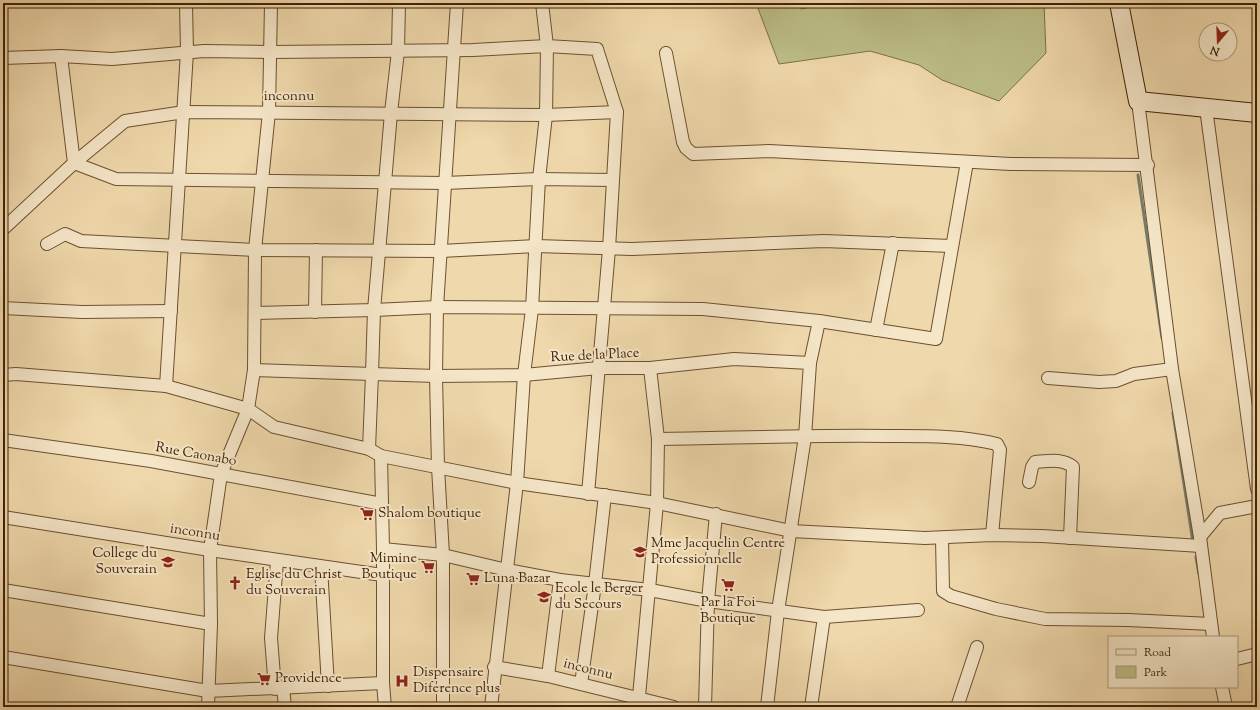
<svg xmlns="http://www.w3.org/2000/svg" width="1260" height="710" font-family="'Sorts Mill Goudy',serif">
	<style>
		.green { fill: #bcbe87; stroke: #7e7048 }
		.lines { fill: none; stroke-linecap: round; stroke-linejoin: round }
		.stream { stroke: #767d6b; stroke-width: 3 }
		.minor-casing { stroke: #6c5031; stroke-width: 14 }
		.secondary-casing { stroke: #412308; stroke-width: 20 }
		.minor { stroke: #f5e6c8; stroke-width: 12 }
		.secondary { stroke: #f5e6c8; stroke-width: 18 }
		.labels { text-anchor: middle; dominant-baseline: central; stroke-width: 4; stroke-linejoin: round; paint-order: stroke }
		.street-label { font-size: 14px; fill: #412308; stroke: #f5e6c8 }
		.poi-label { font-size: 14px; fill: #412308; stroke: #f5e6c8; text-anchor: start }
	</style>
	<rect width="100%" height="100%" fill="#efd8ab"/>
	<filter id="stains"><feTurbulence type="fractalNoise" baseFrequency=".005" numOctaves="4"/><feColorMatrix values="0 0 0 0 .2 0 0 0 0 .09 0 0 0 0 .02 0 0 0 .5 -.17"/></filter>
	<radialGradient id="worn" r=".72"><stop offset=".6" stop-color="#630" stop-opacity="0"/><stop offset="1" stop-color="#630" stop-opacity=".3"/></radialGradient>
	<!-- green -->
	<path class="green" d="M 756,3 L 800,3 L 801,9 L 830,3 L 1044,3 L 1046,53 L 999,101 L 942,80 L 919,65 L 870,51 L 779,64 Z"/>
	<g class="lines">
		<!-- stream -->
		<g class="stream">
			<path d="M 1138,175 L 1162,338"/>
			<path d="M 1173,413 L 1193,542"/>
			<path d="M 1196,557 L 1199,574"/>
		</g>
		<!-- minor casing -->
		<g class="minor-casing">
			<g id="minor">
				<path d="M 666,53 L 683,142 L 686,148 L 693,154 L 769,151 L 1011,164 L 1148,165"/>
				<path d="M 61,56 L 74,163 L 116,179 L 445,183 L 539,179 L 612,180"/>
				<path d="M 3,58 L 61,56 L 112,59 L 204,51 L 270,52 L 473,50 L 547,46 L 597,49 L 617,112 L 609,249 L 588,494"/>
				<path d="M 1138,101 L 1172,369 L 1200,537 L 1213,637"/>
				<path d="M 1206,108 L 1257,489"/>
				<path d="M 3,229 L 74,163 L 125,121 L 184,112 L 546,115 L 617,112"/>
				<path d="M 47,244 L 65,234 L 81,241 L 255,250 L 441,251 L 536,246 L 632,249 L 824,241 L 951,246"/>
				<path d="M 3,308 L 82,312 L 171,311"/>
				<path d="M 315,312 L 316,250"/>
				<path d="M 255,313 L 374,310 L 437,307 L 703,309 L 819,321 L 810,363"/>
				<path d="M 819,321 L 936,339 L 967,162"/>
				<path d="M 876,330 L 893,243"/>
				<path d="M 650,368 L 734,359 L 810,363 L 805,437 L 778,611 L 767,707"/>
				<path d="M 254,370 L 372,374 L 374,310 L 391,113 L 398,51 L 399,3"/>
				<path d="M 3,375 L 16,374 L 166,386 L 248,409 L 274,427 L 369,449 L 381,456 L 517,483 L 657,503 L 791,531 L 925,538 L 992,535 L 1042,536 L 1201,546"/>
				<path d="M 1048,378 L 1099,382 L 1116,381 L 1134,374 L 1172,369"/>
				<path d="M 166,386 L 187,52 L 186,3"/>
				<path d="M 658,439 C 734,438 810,435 886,436 C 922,436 961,435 997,444 L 1000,450 L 992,535"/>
				<path d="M 3,440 L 151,461 L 382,504"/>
				<path d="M 369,449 L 372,374 L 436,376 L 524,375 L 599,368 L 650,368 L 658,439 L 657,503 L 638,707"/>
				<path d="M 381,456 L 383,549"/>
				<path d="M 1029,482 L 1032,467 L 1035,462 C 1048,461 1063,458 1073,467 L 1070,538"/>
				<path d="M 3,517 L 210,550 L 382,575"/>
				<path d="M 1200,537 L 1220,513 L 1257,506"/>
				<path d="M 942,538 L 943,591 L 951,596 L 996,609 L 1045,619 L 1128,620 L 1211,624"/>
				<path d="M 321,567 L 328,686"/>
				<path d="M 3,590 L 211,624"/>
				<path d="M 3,657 L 208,691 L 383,683"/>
				<path d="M 1237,659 L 1257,654"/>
				<path d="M 494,667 L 548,676 L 674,707"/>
				<path d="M 548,676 L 560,580"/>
				<path d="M 581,684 L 595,584 L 605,495"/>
				<path d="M 1222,687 L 1226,707"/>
				<path d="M 283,688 L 285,707"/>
				<path d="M 275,689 L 271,638 L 277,561"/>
				<path d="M 208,707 L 211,624 L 210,550 L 221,474 L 248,409 L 254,370 L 255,250 L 269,112 L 271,3"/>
				<path d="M 385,707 L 383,683 L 383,549 L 443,555 L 507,570 L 560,580 L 650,590 L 708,601 L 824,617 L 918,610"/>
				<path d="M 443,707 L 443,555 L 438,467 L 436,376 L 437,307 L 457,3"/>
				<path d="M 491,707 L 517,483 L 524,375 L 532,309 L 539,179 L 546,115 L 547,46 L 542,3"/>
				<path d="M 705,707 L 708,601 L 716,514"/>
				<path d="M 811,707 L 824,617"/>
				<path d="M 957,707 L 977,647"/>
			</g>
		</g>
		<!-- secondary casing -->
		<g class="secondary-casing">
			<path id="secondary" d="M 1119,3 L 1138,101 L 1257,113"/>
		</g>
		<!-- minor -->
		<use href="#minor" class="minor"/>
		<!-- secondary -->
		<use href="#secondary" class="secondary"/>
	</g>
	<!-- icons -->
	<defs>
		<g id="supermarket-bare" transform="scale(1.08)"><path d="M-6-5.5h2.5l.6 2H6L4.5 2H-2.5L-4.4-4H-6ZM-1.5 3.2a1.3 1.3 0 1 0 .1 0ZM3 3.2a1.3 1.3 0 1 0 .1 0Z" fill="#8f2418" stroke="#f5e6c8" stroke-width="2.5" paint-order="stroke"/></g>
		<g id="university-bare" transform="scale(1.08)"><path d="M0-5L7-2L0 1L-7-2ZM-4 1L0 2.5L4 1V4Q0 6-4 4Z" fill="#8f2418" stroke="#f5e6c8" stroke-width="2.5" paint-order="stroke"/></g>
		<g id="school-bare" transform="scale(1.08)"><path d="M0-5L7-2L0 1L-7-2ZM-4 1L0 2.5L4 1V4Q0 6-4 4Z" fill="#8f2418" stroke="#f5e6c8" stroke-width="2.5" paint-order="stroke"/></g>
		<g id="church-bare" transform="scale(1.08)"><path d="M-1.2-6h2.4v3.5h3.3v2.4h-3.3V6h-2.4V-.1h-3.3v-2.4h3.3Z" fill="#8f2418" stroke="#f5e6c8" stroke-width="2.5" paint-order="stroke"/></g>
		<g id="hospital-bare" transform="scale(1.08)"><path d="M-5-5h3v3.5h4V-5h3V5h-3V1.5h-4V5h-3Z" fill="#8f2418" stroke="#f5e6c8" stroke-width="2.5" paint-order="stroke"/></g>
	</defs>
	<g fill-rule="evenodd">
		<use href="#supermarket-bare" x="367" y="514"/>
		<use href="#university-bare" x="640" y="552"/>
		<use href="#school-bare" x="168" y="562"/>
		<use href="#supermarket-bare" x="428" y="567"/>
		<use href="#supermarket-bare" x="473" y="579"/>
		<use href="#church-bare" x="235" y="583"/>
		<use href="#supermarket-bare" x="728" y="585"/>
		<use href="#school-bare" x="544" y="597"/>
		<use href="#supermarket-bare" x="264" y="679"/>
		<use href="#hospital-bare" x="402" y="681"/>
	</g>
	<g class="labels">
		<!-- street labels -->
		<g class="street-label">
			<text x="289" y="97">inconnu</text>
			<text transform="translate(595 356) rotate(-3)">Rue de la Place</text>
			<text transform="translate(196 455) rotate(10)">Rue Caonabo</text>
			<text transform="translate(195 533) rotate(9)">inconnu</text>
			<text transform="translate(588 670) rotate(14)">inconnu</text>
		</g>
		<!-- poi labels -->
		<g class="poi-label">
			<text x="378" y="514">Shalom boutique</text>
			<text x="651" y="544">Mme Jacquelin Centre<tspan x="651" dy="16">Professionnelle</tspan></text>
			<text x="157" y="554" text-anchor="end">College du<tspan x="157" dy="16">Souverain</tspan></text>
			<text x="417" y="559" text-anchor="end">Mimine<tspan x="417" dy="16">Boutique</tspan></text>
			<text x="246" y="575">Eglise du Christ<tspan x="246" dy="16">du Souverain</tspan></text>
			<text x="484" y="579">Luna Bazar</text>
			<text x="555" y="589">Ecole le Berger<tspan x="555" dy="16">du Secours</tspan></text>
			<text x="728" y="603" text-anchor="middle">Par la Foi<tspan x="728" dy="16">Boutique</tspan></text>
			<text x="413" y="673">Dispensaire<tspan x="413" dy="16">Diference plus</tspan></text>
			<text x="275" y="679">Providence</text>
		</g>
	</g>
	<!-- margin -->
	<rect width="1260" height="710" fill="none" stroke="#efd8ab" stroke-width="16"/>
	<rect x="4" y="4" width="1252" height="702" fill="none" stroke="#412308" stroke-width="2"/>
	<rect x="8" y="8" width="1244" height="694" fill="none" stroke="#412308"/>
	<!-- legend -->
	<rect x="1108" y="636" width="130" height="52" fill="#f5e6c8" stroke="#ad987b"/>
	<rect x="1116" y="649" width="20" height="6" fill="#f5e6c8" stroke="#ad987b"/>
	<text x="1144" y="656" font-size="12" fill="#412308">Road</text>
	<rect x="1116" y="666" width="20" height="12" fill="#bcbe87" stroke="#ad987b"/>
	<text x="1144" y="676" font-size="12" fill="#412308">Park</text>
	<!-- north arrow -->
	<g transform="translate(1218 42) rotate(199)"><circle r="19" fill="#f5e6c8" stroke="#ad987b"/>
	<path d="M0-3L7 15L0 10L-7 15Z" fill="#8f2418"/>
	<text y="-6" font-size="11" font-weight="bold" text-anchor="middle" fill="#412308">N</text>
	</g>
	<rect width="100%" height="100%" filter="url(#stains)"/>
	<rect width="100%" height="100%" fill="url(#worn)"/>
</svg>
